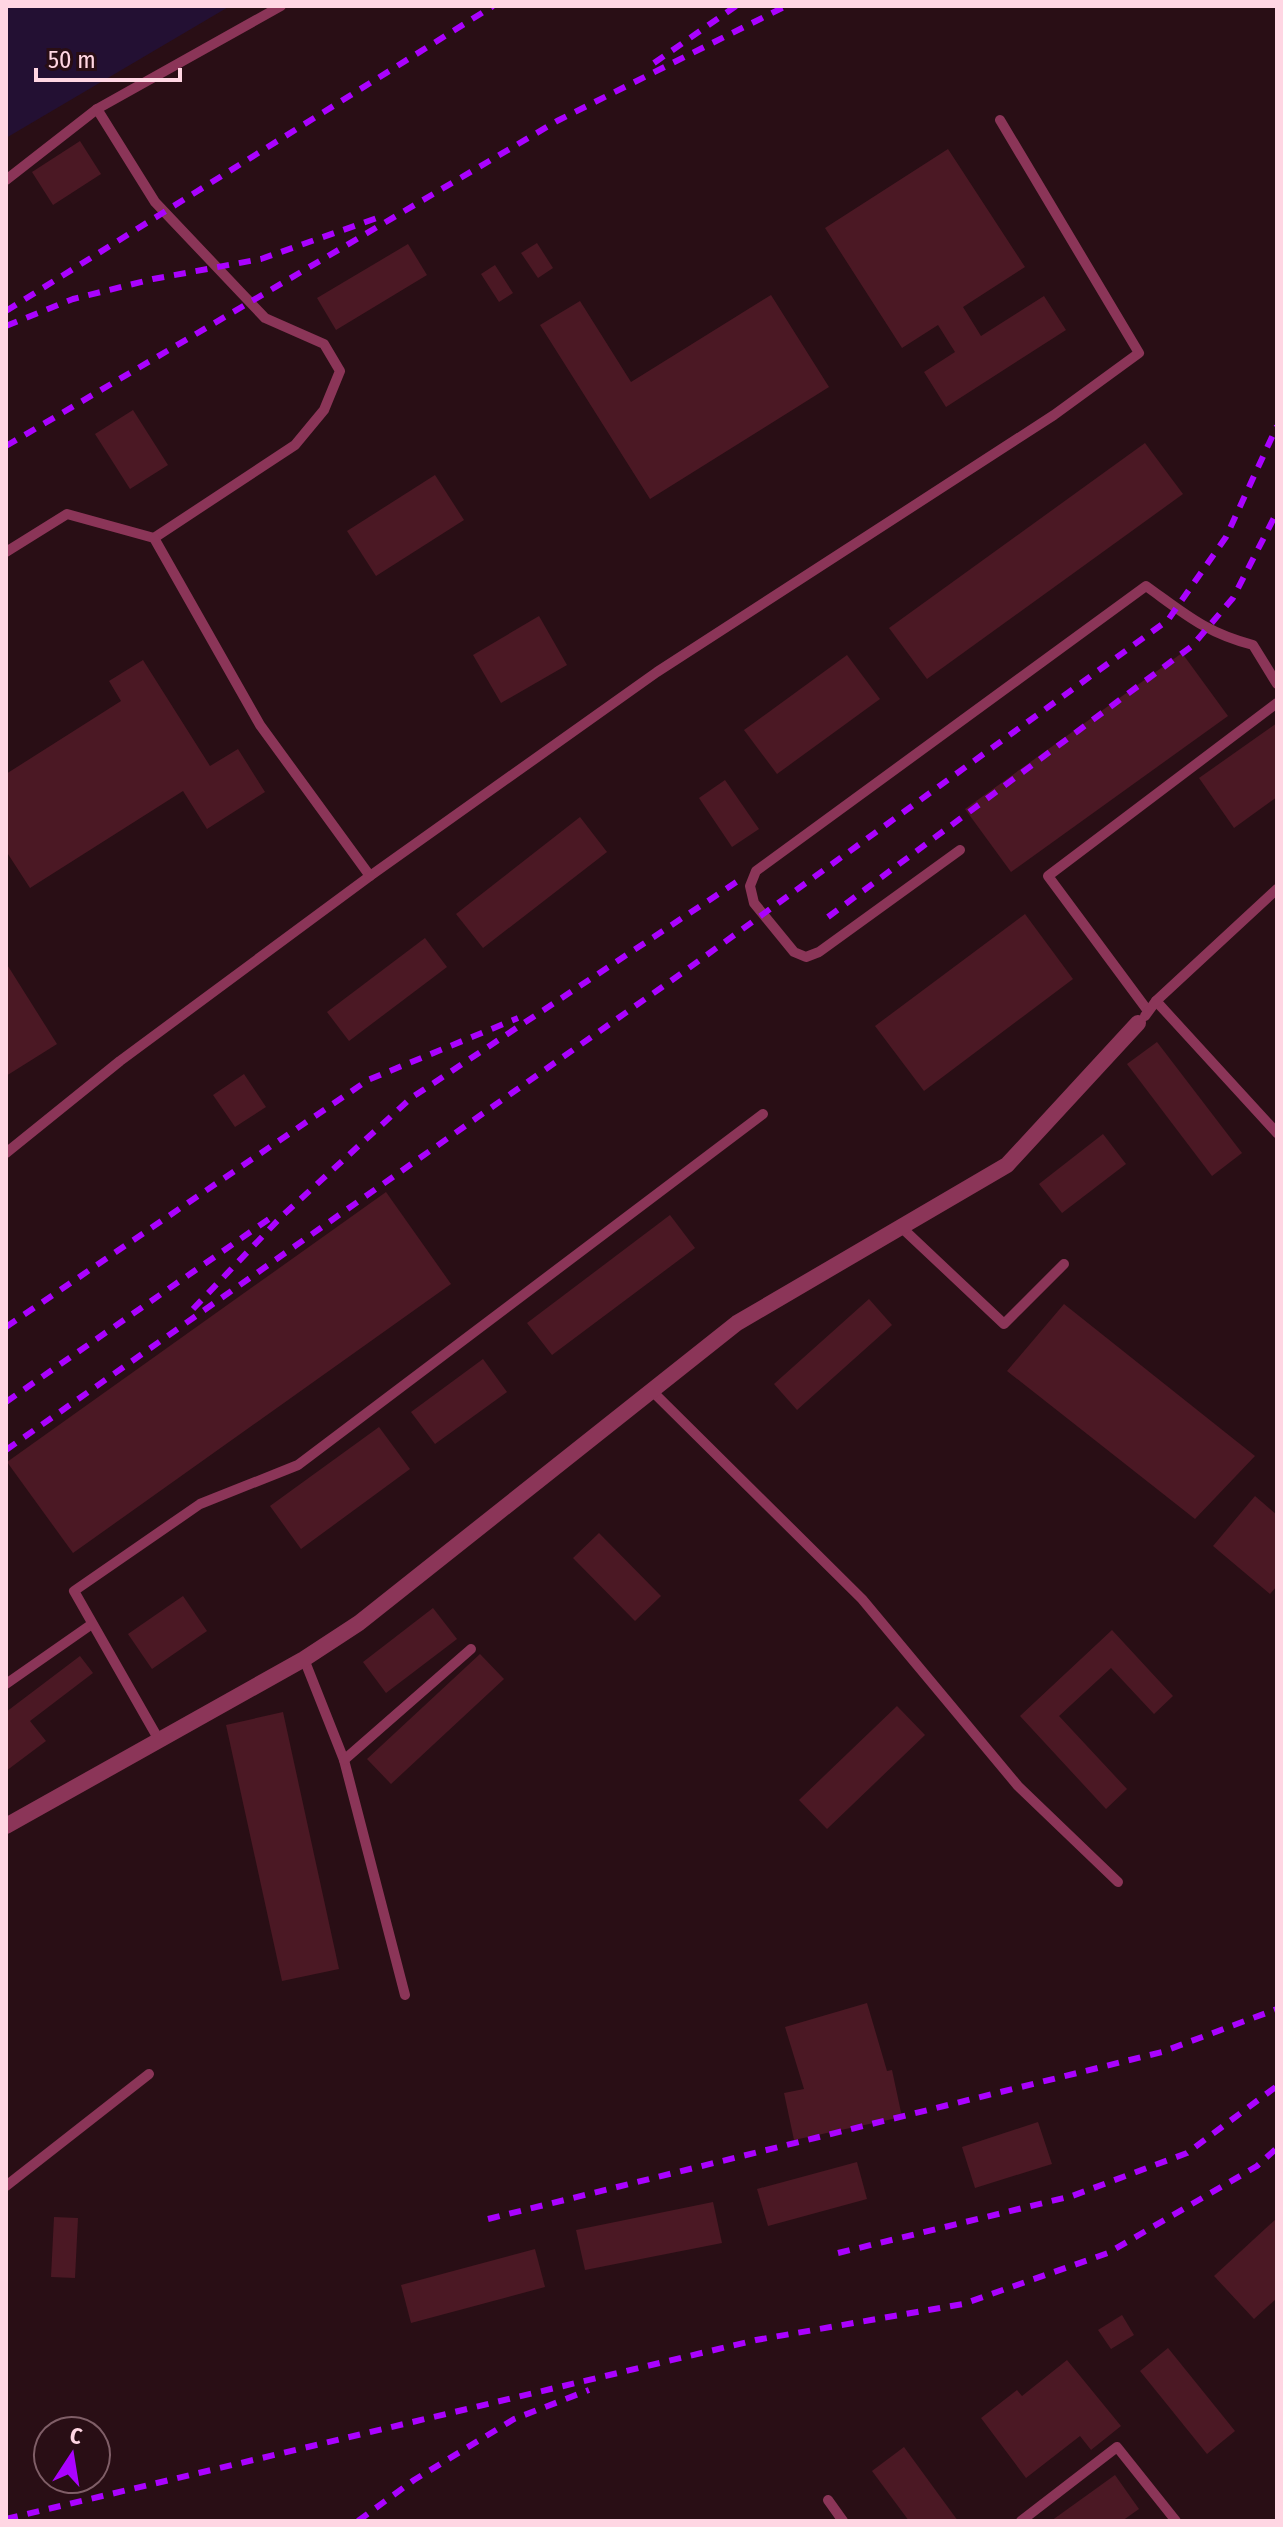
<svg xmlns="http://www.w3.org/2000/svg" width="1283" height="2527" font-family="'Fira Sans Condensed',sans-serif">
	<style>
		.green { fill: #231033 }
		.building { fill: #4b1824 }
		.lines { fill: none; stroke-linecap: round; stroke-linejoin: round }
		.service { stroke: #8b3558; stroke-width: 10 }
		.minor { stroke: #8b3558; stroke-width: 16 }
		.rail { stroke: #aa02ff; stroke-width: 6; stroke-dasharray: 12 10; stroke-linecap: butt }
	</style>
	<rect width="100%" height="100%" fill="#290e15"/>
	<!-- green -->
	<path class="green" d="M 6,6 L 230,6 L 6,138 Z"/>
	<!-- building -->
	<g class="building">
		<path d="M 80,141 L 101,174 L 53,205 L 32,172 Z"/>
		<path d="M 948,149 L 1025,267 L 963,307 L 981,336 L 1044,296 L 1066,330 L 946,407 L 924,372 L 955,352 L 938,325 L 902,348 L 825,228 Z"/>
		<path d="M 537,243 L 553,268 L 538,278 L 521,253 Z"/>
		<path d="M 408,244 L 427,275 L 336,330 L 317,298 Z"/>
		<path d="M 495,265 L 513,293 L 499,302 L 481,274 Z"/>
		<path d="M 771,295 L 829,387 L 650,499 L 540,325 L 580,301 L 631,382 Z"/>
		<path d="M 133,410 L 168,465 L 130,489 L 95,434 Z"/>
		<path d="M 1145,443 L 1183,494 L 927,679 L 889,628 Z"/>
		<path d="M 435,475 L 464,520 L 376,576 L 347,531 Z"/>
		<path d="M 539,616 L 567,665 L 501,703 L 473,655 Z"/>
		<path d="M 1182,653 L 1228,716 L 1011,872 L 965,809 Z"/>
		<path d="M 847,655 L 880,699 L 777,774 L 744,730 Z"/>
		<path d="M 143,660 L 210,766 L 238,749 L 265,792 L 207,829 L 183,791 L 30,888 L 6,851 L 6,774 L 121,701 L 109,681 Z"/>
		<path d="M 1277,723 L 1277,797 L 1234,828 L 1199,778 Z"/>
		<path d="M 725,780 L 759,829 L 732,847 L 699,798 Z"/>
		<path d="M 580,817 L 607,852 L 483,948 L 456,914 Z"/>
		<path d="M 1025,914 L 1073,979 L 924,1091 L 875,1026 Z"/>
		<path d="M 425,938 L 447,967 L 349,1041 L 327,1012 Z"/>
		<path d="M 6,963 L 57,1044 L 6,1076 Z"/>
		<path d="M 1157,1042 L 1242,1153 L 1212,1176 L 1127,1064 Z"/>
		<path d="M 244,1074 L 266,1107 L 235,1127 L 213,1095 Z"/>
		<path d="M 1103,1134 L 1126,1164 L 1062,1213 L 1039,1184 Z"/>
		<path d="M 386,1192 L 451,1284 L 73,1553 L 7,1462 Z"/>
		<path d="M 670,1215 L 695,1248 L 552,1355 L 527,1323 Z"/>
		<path d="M 869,1299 L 892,1325 L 797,1410 L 774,1384 Z"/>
		<path d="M 1064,1304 L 1255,1456 L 1195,1519 L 1007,1371 Z"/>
		<path d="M 483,1359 L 507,1392 L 435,1444 L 411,1412 Z"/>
		<path d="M 379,1427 L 410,1469 L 301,1549 L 270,1506 Z"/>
		<path d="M 1255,1496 L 1277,1515 L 1277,1586 L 1270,1594 L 1213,1546 Z"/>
		<path d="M 599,1533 L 661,1596 L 635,1621 L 573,1558 Z"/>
		<path d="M 183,1596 L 207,1631 L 152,1669 L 128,1634 Z"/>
		<path d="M 433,1608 L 457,1639 L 386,1693 L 363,1662 Z"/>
		<path d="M 1112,1630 L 1173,1696 L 1154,1714 L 1111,1668 L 1059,1716 L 1127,1789 L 1106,1809 L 1020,1716 Z"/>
		<path d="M 480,1654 L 504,1679 L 391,1784 L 367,1759 Z"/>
		<path d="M 80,1656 L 93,1673 L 30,1721 L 46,1741 L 6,1771 L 6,1712 Z"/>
		<path d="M 897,1706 L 925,1735 L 827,1829 L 799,1800 Z"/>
		<path d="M 283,1712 L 339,1969 L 282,1981 L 226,1725 Z"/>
		<path d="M 867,2003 L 887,2071 L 892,2070 L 902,2117 L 794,2140 L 784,2093 L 804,2089 L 785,2027 Z"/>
		<path d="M 1038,2122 L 1052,2164 L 975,2188 L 962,2147 Z"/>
		<path d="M 857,2162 L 867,2199 L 768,2226 L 757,2189 Z"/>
		<path d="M 713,2202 L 722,2243 L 585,2270 L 576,2230 Z"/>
		<path d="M 54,2217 L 78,2218 L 75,2278 L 51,2277 Z"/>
		<path d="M 1277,2218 L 1277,2298 L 1254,2319 L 1214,2276 Z"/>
		<path d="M 535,2249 L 545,2287 L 411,2323 L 401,2285 Z"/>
		<path d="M 1122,2315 L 1134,2335 L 1111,2349 L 1098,2330 Z"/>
		<path d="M 1168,2348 L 1235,2431 L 1207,2454 L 1140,2371 Z"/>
		<path d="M 1067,2360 L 1121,2426 L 1091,2450 L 1080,2436 L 1026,2478 L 981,2418 L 1017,2390 L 1022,2396 Z"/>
		<path d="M 904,2447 L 958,2521 L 909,2521 L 872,2471 Z"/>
		<path d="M 1115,2475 L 1139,2509 L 1122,2521 L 1051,2521 Z"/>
	</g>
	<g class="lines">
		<!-- service -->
		<g class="service">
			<path d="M 97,109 L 155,202 L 265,318 L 324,344 L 340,371 L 324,410 L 295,445 L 154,538"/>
			<path d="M 6,180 L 97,109 L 281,6"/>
			<path d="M 6,552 L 67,514 L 154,538 L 260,725 L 370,876 L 120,1061 L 6,1153"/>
			<path d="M 960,850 L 819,952 L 806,957 L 794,952 L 754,903 L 750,886 L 756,871 L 1146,586 C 1185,614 1206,633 1253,645 L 1277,684"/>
			<path d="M 370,876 L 657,672 L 1054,415 L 1139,353 L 1000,120"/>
			<path d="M 1156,1001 L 1277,1133"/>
			<path d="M 1148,1011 L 1048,876 L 1277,703"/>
			<path d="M 1145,1016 L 1156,1001 L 1277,889"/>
			<path d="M 901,1227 L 1004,1324 L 1064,1264"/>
			<path d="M 652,1391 L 862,1599 L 1018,1786 L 1118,1882"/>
			<path d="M 304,1659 L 344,1760 L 405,1995"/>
			<path d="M 6,1684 L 92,1624"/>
			<path d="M 159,1740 L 74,1591 L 200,1504 L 298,1465 L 763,1114"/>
			<path d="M 344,1760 L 471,1649"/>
			<path d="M 6,2186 L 149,2074"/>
			<path d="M 828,2500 L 843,2521"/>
			<path d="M 1021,2521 L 1117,2447 L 1176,2521"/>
		</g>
		<!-- minor -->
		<path class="minor" d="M 6,1826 L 304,1659 L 359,1623 L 737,1323 L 1007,1165 L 1138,1023"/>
		<!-- rail -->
		<g class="rail">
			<path d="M 654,63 L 736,6"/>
			<path d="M 6,311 L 493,6"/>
			<path d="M 6,326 L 73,299 L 153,279 L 261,259 L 377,218"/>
			<path d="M 6,446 L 557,121 L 786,6"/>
			<path d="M 828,917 L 1192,646 L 1233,598 L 1277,512"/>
			<path d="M 193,1309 L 281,1217 L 411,1098 L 741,879"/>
			<path d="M 6,1327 L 368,1080 L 518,1018"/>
			<path d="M 6,1402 L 269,1219"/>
			<path d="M 6,1450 L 682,973 L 1168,620 L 1226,537 L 1277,426"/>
			<path d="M 488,2219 L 1162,2052 L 1277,2009"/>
			<path d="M 838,2253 L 1072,2196 L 1187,2153 L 1277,2086"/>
			<path d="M 6,2519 L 756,2340 L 963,2304 L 1108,2253 L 1257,2166 L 1277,2148"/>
			<path d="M 358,2521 L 414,2480 L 514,2419 L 589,2390"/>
		</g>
	</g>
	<!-- border -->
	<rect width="1283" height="2527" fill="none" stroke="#ffd6e3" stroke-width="16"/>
	<!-- north arrow -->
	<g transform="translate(72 2455) rotate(12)"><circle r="38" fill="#290e15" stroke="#7f5e67" stroke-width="2"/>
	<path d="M0-6L14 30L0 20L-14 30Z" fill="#aa02ff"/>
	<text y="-12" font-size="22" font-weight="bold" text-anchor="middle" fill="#ffd6e3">С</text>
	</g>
	<!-- scale -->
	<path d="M36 68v12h144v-12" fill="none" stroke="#ffd6e3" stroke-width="4"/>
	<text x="48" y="68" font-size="24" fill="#ffd6e3" stroke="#290e15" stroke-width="6" paint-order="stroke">50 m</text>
</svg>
